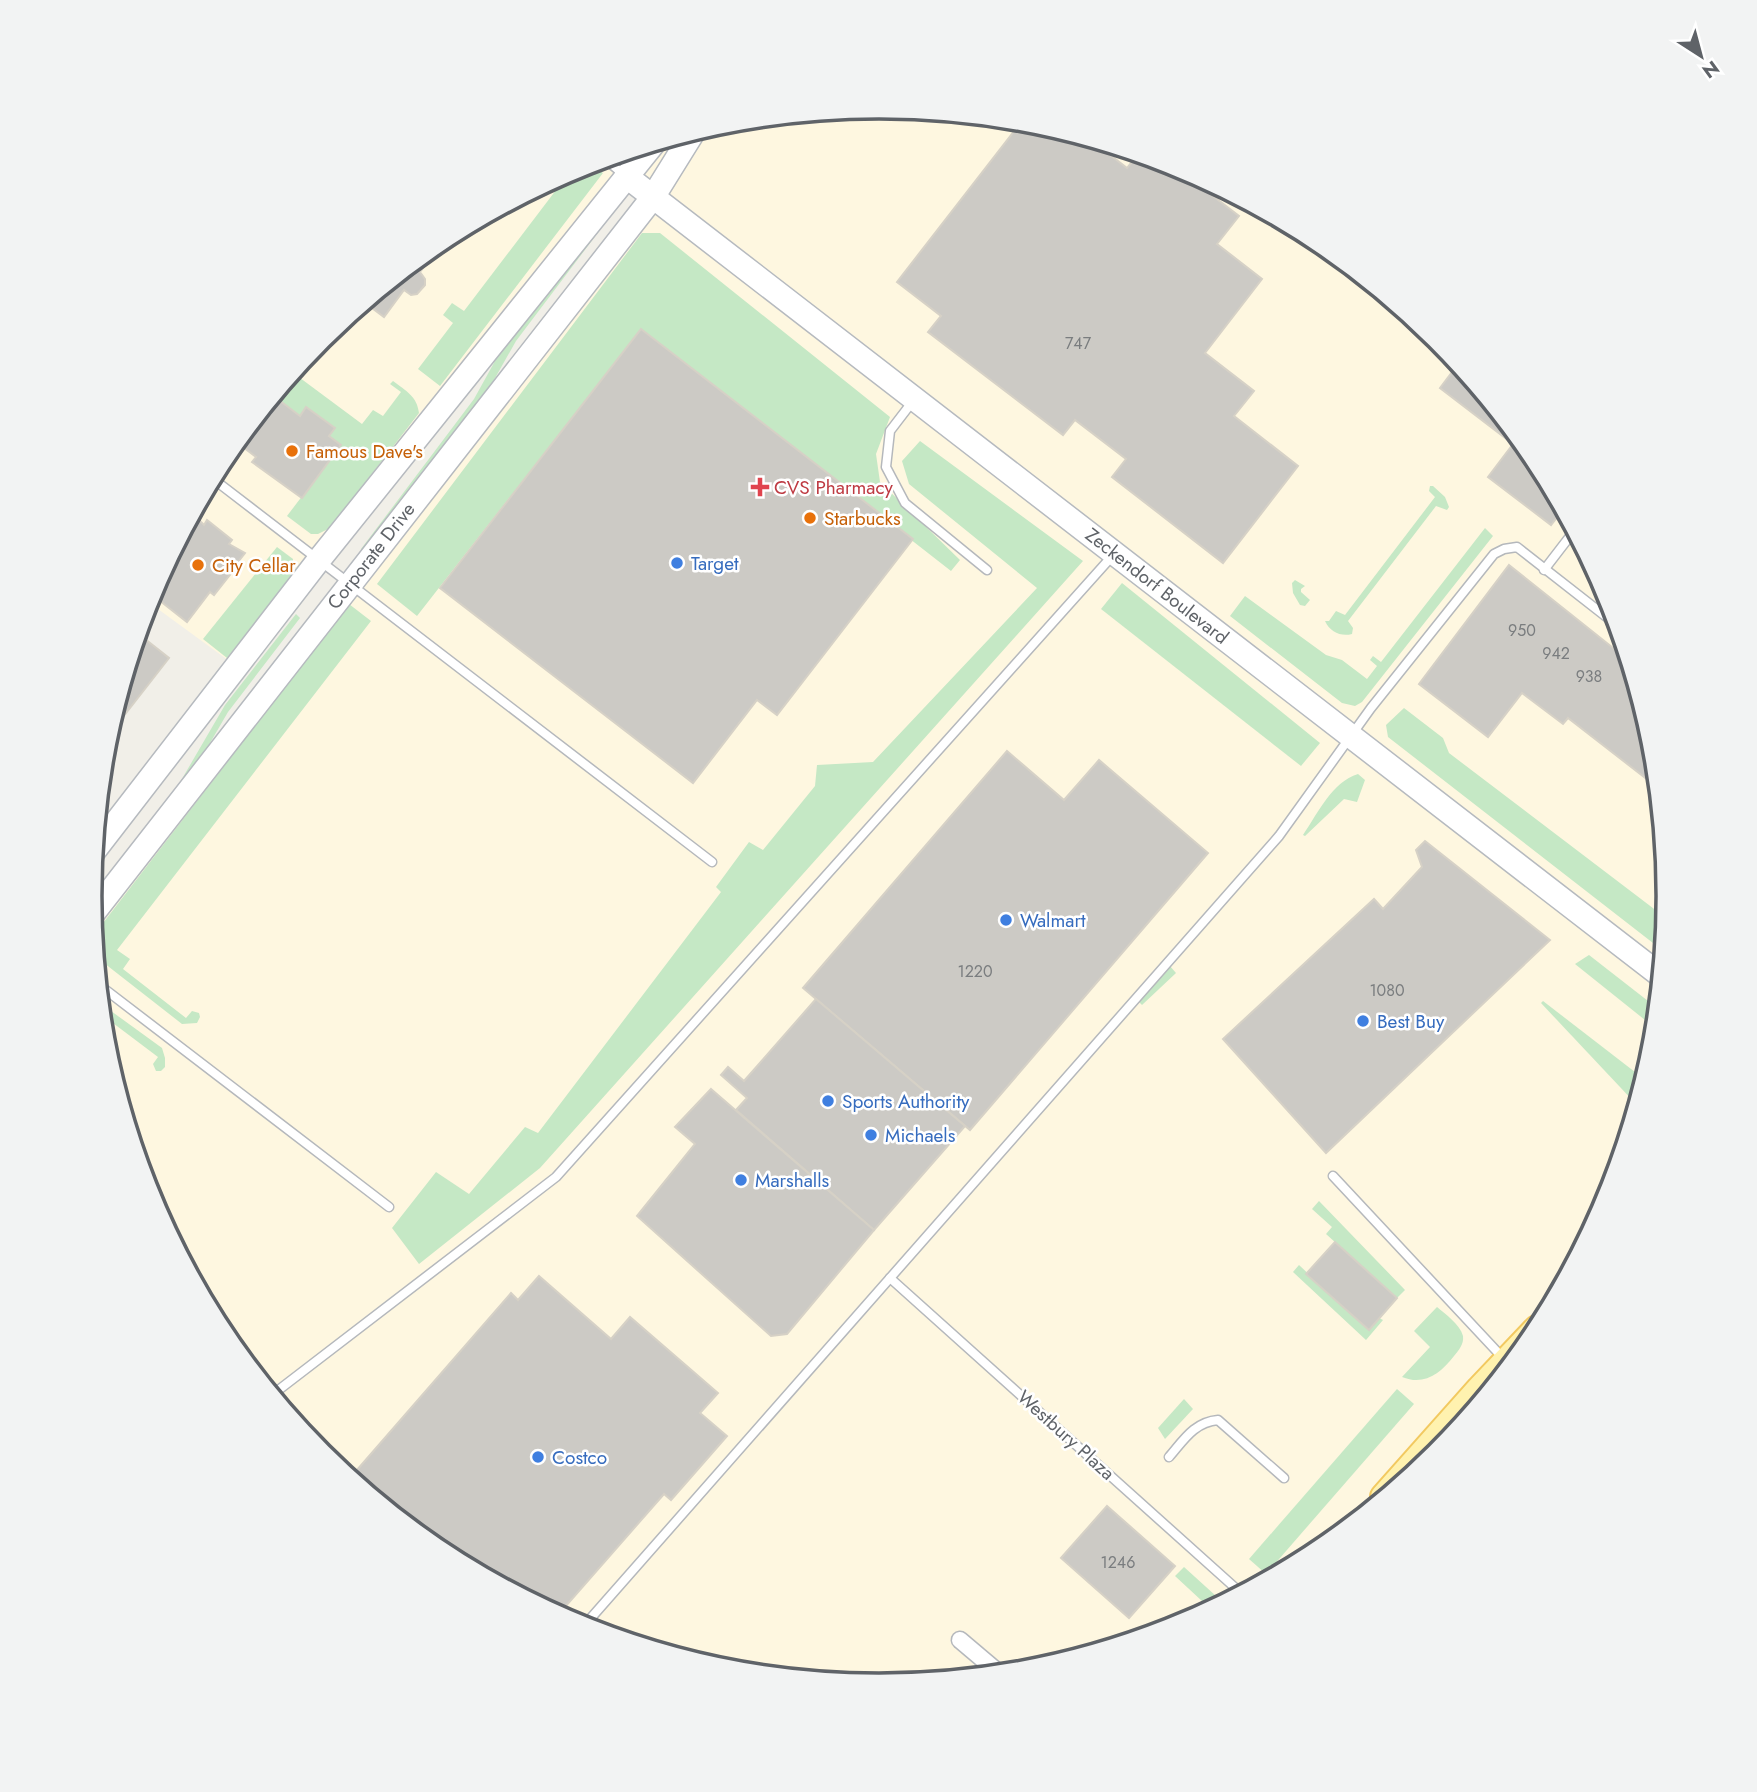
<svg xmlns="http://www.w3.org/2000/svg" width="1757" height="1792" font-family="Jost,sans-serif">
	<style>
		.commercial { fill: #fef7e0 }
		.green { fill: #c5e8c5 }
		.building { fill: #cccac5; stroke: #d6d1c6; stroke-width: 2 }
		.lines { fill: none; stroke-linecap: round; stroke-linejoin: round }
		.lane-casing { stroke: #b5b8bc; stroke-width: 11 }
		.street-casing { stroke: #b5b8bc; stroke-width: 19 }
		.secondary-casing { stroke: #b6babf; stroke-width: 26 }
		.primary-casing { stroke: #f2c960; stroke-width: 30 }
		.lane { stroke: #fff; stroke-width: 8 }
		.street { stroke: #fff; stroke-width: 16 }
		.secondary { stroke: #fff; stroke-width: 23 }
		.primary { stroke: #fff2af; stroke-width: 26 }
		.food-dot { fill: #e8710a; stroke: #fff; stroke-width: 2.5 }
		.health-dot { fill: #e0444e; stroke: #fff; stroke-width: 2.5 }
		.shop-dot { fill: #3f7fe0; stroke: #fff; stroke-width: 2.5 }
		.labels { text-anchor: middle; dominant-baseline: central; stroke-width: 5; stroke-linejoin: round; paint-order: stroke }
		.number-label { font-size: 16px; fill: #7a7d7f }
		.food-label { font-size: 19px; fill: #c56008; stroke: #fff; text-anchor: start }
		.health-label { font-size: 19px; fill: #be3a42; stroke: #fff; text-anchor: start }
		.street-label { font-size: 19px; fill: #5f6368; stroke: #fff }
		.shop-label { font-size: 19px; fill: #366cbe; stroke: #fff; text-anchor: start }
		.rim { fill: none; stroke: #5f6368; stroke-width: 3.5 }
	</style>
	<rect width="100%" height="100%" fill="#f1efe8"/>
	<!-- commercial -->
	<path class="commercial" d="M 879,107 L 1033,122 L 1181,167 L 1317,240 L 1437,338 L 1535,458 L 1608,594 L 1653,742 L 1668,896 L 1652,1050 L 1608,1198 L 1535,1335 L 1436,1454 L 1317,1552 L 1180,1625 L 1032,1670 L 878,1685 L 724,1670 L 576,1625 L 440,1552 L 320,1454 L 222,1334 L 149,1198 L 104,1050 L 91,916 L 652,197 L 626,177 L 236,666 L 147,601 L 222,457 L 321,338 L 440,240 L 577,167 L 725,122 Z"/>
	<!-- green -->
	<g class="green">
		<path d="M 589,163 L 603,173 L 440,386 L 418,369 L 453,323 L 443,315 L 452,303 L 464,311 L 572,169 Z"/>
		<path d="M 602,218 L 606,222 L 516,341 L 490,387 L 366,551 L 361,549 L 474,399 L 500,352 Z"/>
		<path d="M 642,233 L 660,233 L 890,417 L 876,454 L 880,482 L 960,560 L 951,571 L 641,329 L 417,616 L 377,584 Z"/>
		<path d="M 292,372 L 362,424 L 373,410 L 383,416 L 401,392 L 390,384 L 393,381 C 406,391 417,396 419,413 L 330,528 L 318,534 L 311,534 L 287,516 L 341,445 L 329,436 L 335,428 L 307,407 L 300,416 L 273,396 Z"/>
		<path d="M 920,441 L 1083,561 L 540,1168 L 419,1264 L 392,1228 L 436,1172 L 469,1194 L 525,1127 L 538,1133 L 721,892 L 716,887 L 749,842 L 763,850 L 815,786 L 817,765 L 873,762 L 1037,588 L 909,484 L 902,461 Z"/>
		<path d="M 1430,486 L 1433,486 L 1445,497 L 1449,507 L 1447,510 L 1436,506 L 1348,621 L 1353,628 L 1352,634 C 1341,637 1330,632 1325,621 L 1329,621 L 1336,611 L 1345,615 L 1435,497 L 1429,491 Z"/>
		<path d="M 1485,528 L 1493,536 L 1362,702 L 1355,706 L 1342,703 L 1230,616 L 1245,596 L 1326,655 L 1342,660 L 1367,679 L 1377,666 L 1370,660 L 1373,656 L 1381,662 Z"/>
		<path d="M 277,547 L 293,559 L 292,578 L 227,658 L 203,639 Z"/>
		<path d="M 1295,580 L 1305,586 L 1301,589 L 1301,592 L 1310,600 L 1305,606 L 1300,605 L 1293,593 L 1292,583 Z"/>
		<path d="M 1122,583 L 1320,743 L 1301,766 L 1101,609 Z"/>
		<path d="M 349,604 L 371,621 L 117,950 L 130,959 L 123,969 L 186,1018 L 192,1011 L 199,1013 L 200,1017 L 197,1023 L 182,1024 L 95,956 L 93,936 Z"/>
		<path d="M 296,614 L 300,618 L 228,712 L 203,755 L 90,906 L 90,899 L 179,784 L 225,705 Z"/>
		<path d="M 1404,708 L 1443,738 L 1449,753 L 1666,918 L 1662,950 L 1388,737 L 1386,725 Z"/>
		<path d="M 1358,774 L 1365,780 L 1357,802 L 1344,799 L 1305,836 L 1303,835 C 1318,813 1332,782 1358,774 Z"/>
		<path d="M 1589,955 L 1657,1008 L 1655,1028 L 1575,964 Z"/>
		<path d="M 1169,965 L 1176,973 L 1142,1005 L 1137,1000 Z"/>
		<path d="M 1543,1001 L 1644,1079 L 1636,1104 L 1541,1003 Z"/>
		<path d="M 100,1003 L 162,1048 L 165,1058 L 165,1067 L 161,1071 L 156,1071 L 153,1064 L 158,1057 L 101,1014 Z"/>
		<path d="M 1319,1201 L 1405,1290 L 1389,1306 L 1386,1288 L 1326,1234 L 1332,1227 L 1312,1209 Z"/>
		<path d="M 1299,1265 L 1368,1330 L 1379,1318 L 1383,1320 L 1366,1340 L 1293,1272 Z"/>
		<path d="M 1437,1307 C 1445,1314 1460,1324 1463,1336 C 1464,1344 1459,1350 1454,1356 C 1440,1374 1424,1386 1402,1377 L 1430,1347 L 1414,1331 Z"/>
		<path d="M 1397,1389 L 1414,1404 L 1266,1574 L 1249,1559 Z"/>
		<path d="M 1184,1399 L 1193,1409 L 1165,1439 L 1158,1428 Z"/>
		<path d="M 1184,1567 L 1216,1596 L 1219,1605 L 1189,1620 L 1202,1607 L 1202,1601 L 1175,1576 Z"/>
	</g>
	<!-- building -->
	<g class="building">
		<path d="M 1022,121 L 1033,122 L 1091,140 L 1127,168 L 1138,154 L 1171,164 L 1239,216 L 1217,244 L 1262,279 L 1205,353 L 1254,391 L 1234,416 L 1298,466 L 1223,563 L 1112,477 L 1126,459 L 1075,420 L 1063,435 L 928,332 L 941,316 L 897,282 Z"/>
		<path d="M 449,235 L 420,272 L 425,279 L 425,285 L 417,294 L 411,295 L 404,290 L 384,317 L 364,302 Z"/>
		<path d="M 641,329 L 913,539 L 777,715 L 757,700 L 693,783 L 440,588 Z"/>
		<path d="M 1458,364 L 1535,458 L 1563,510 L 1551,525 L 1488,477 L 1513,444 L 1440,388 Z"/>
		<path d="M 279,400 L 300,416 L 306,407 L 335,428 L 329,436 L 341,445 L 302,498 L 252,462 L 256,457 L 243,447 Z"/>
		<path d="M 192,513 L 204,525 L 207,520 L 232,540 L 229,544 L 245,553 L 238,562 L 235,560 L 229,568 L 233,571 L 214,595 L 210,592 L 187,622 L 150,593 Z"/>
		<path d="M 1509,565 L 1627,659 L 1653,742 L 1657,787 L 1568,718 L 1563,724 L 1522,693 L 1488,737 L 1419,684 Z"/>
		<path d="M 145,639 L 169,658 L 112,731 L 108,729 L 135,641 L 140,645 Z"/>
		<path d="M 1007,751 L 1064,800 L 1099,760 L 1208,853 L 970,1130 L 803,988 Z"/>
		<path d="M 1425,841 L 1550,940 L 1326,1153 L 1223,1039 L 1374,899 L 1383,909 L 1422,867 L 1416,850 Z"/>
		<path d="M 816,999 L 965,1126 L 874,1230 L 736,1110 L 747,1098 L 721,1075 L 728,1067 L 744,1081 Z"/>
		<path d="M 711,1089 L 874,1230 L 787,1334 L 771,1336 L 637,1216 L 695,1144 L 675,1127 Z"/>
		<path d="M 1335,1242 L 1397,1298 L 1369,1330 L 1306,1274 Z"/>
		<path d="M 539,1276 L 611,1339 L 630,1317 L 718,1393 L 700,1413 L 727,1436 L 671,1500 L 664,1494 L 558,1615 L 440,1552 L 350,1478 L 511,1293 L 518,1300 Z"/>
		<path d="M 1107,1506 L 1175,1566 L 1129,1618 L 1061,1558 Z"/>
	</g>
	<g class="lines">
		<!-- lane casing -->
		<g class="lane-casing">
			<g id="lane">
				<path d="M 604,158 L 623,174"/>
				<path d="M 913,401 L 890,431 L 886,467 L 905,503 L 987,570"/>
				<path d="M 212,478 L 712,862"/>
				<path d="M 1544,570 L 1574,531"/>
				<path d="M 98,984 L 389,1207"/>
				<path d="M 1333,1176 L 1504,1359"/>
				<path d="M 890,1278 L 1241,1593"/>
				<path d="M 272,1395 L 556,1177 L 1114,554"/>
				<path d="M 1169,1457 C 1183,1441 1194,1422 1218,1420 L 1284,1478"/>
				<path d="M 583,1627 L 1279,836 L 1371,708 L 1494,554 L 1504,549 L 1517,547 L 1618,626"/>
			</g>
		</g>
		<!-- street casing -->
		<g class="street-casing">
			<path id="street" d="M 960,1640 L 999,1673"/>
		</g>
		<!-- secondary casing -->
		<g class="secondary-casing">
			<g id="secondary">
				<path d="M 626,176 L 1660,975"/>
				<path d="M 94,851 L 318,561 L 653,144"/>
				<path d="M 91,916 L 653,197 L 694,131"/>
			</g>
		</g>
		<!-- primary casing -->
		<g class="primary-casing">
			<path id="primary" d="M 1384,1497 L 1480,1389 L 1537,1329"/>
		</g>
		<!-- lane -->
		<use href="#lane" class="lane"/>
		<!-- street -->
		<use href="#street" class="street"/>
		<!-- secondary -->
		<use href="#secondary" class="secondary"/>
		<!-- primary -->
		<use href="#primary" class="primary"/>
	</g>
	<!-- markers -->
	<g class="food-dot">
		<circle cx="292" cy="451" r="7"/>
		<circle cx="810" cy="518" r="7"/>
		<circle cx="198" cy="565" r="7"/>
	</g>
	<path class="health-dot" d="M756.5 476.5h7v7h7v7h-7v7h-7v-7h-7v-7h7z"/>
	<g class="shop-dot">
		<circle cx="677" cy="563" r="7"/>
		<circle cx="1006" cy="920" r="7"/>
		<circle cx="1363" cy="1021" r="7"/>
		<circle cx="828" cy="1101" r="7"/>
		<circle cx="871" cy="1135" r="7"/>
		<circle cx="741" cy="1180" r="7"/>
		<circle cx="538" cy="1457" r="7"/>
	</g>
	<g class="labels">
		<!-- number labels -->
		<g class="number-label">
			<text x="1078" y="343">747</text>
			<text x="1522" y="630">950</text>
			<text x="1556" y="653">942</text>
			<text x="1589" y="676">938</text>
			<text x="975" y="971">1220</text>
			<text x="1387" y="990">1080</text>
			<text x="1118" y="1562">1246</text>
		</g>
		<!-- food labels -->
		<g class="food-label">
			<text x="306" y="451">Famous Dave's</text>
			<text x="824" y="518">Starbucks</text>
			<text x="212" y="565">City Cellar</text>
		</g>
		<!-- health labels -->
		<g class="health-label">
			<text x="774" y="487">CVS Pharmacy</text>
		</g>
		<!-- street labels -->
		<g class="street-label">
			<text transform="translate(371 556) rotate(-52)">Corporate Drive</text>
			<text transform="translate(1157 586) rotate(38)">Zeckendorf Boulevard</text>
			<text transform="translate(1066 1435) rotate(42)">Westbury Plaza</text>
		</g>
		<!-- shop labels -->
		<g class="shop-label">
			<text x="691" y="563">Target</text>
			<text x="1020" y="920">Walmart</text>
			<text x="1377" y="1021">Best Buy</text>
			<text x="842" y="1101">Sports Authority</text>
			<text x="885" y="1135">Michaels</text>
			<text x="755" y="1180">Marshalls</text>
			<text x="552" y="1457">Costco</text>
		</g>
	</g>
	<!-- crop -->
	<path d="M0 0H1757V1792H0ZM102 896a777 777 0 1 1 1554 0a777 777 0 1 1-1554 0Z" fill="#f2f3f3" fill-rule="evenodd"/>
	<path class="rim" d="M102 896a777 777 0 1 1 1554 0a777 777 0 1 1-1554 0Z"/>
	<!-- north arrow -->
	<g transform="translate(1701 56) rotate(144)" stroke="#ffffff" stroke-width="5" paint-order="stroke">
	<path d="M0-5L12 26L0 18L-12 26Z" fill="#5f6368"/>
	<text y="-10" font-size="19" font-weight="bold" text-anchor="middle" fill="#5f6368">N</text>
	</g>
</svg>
